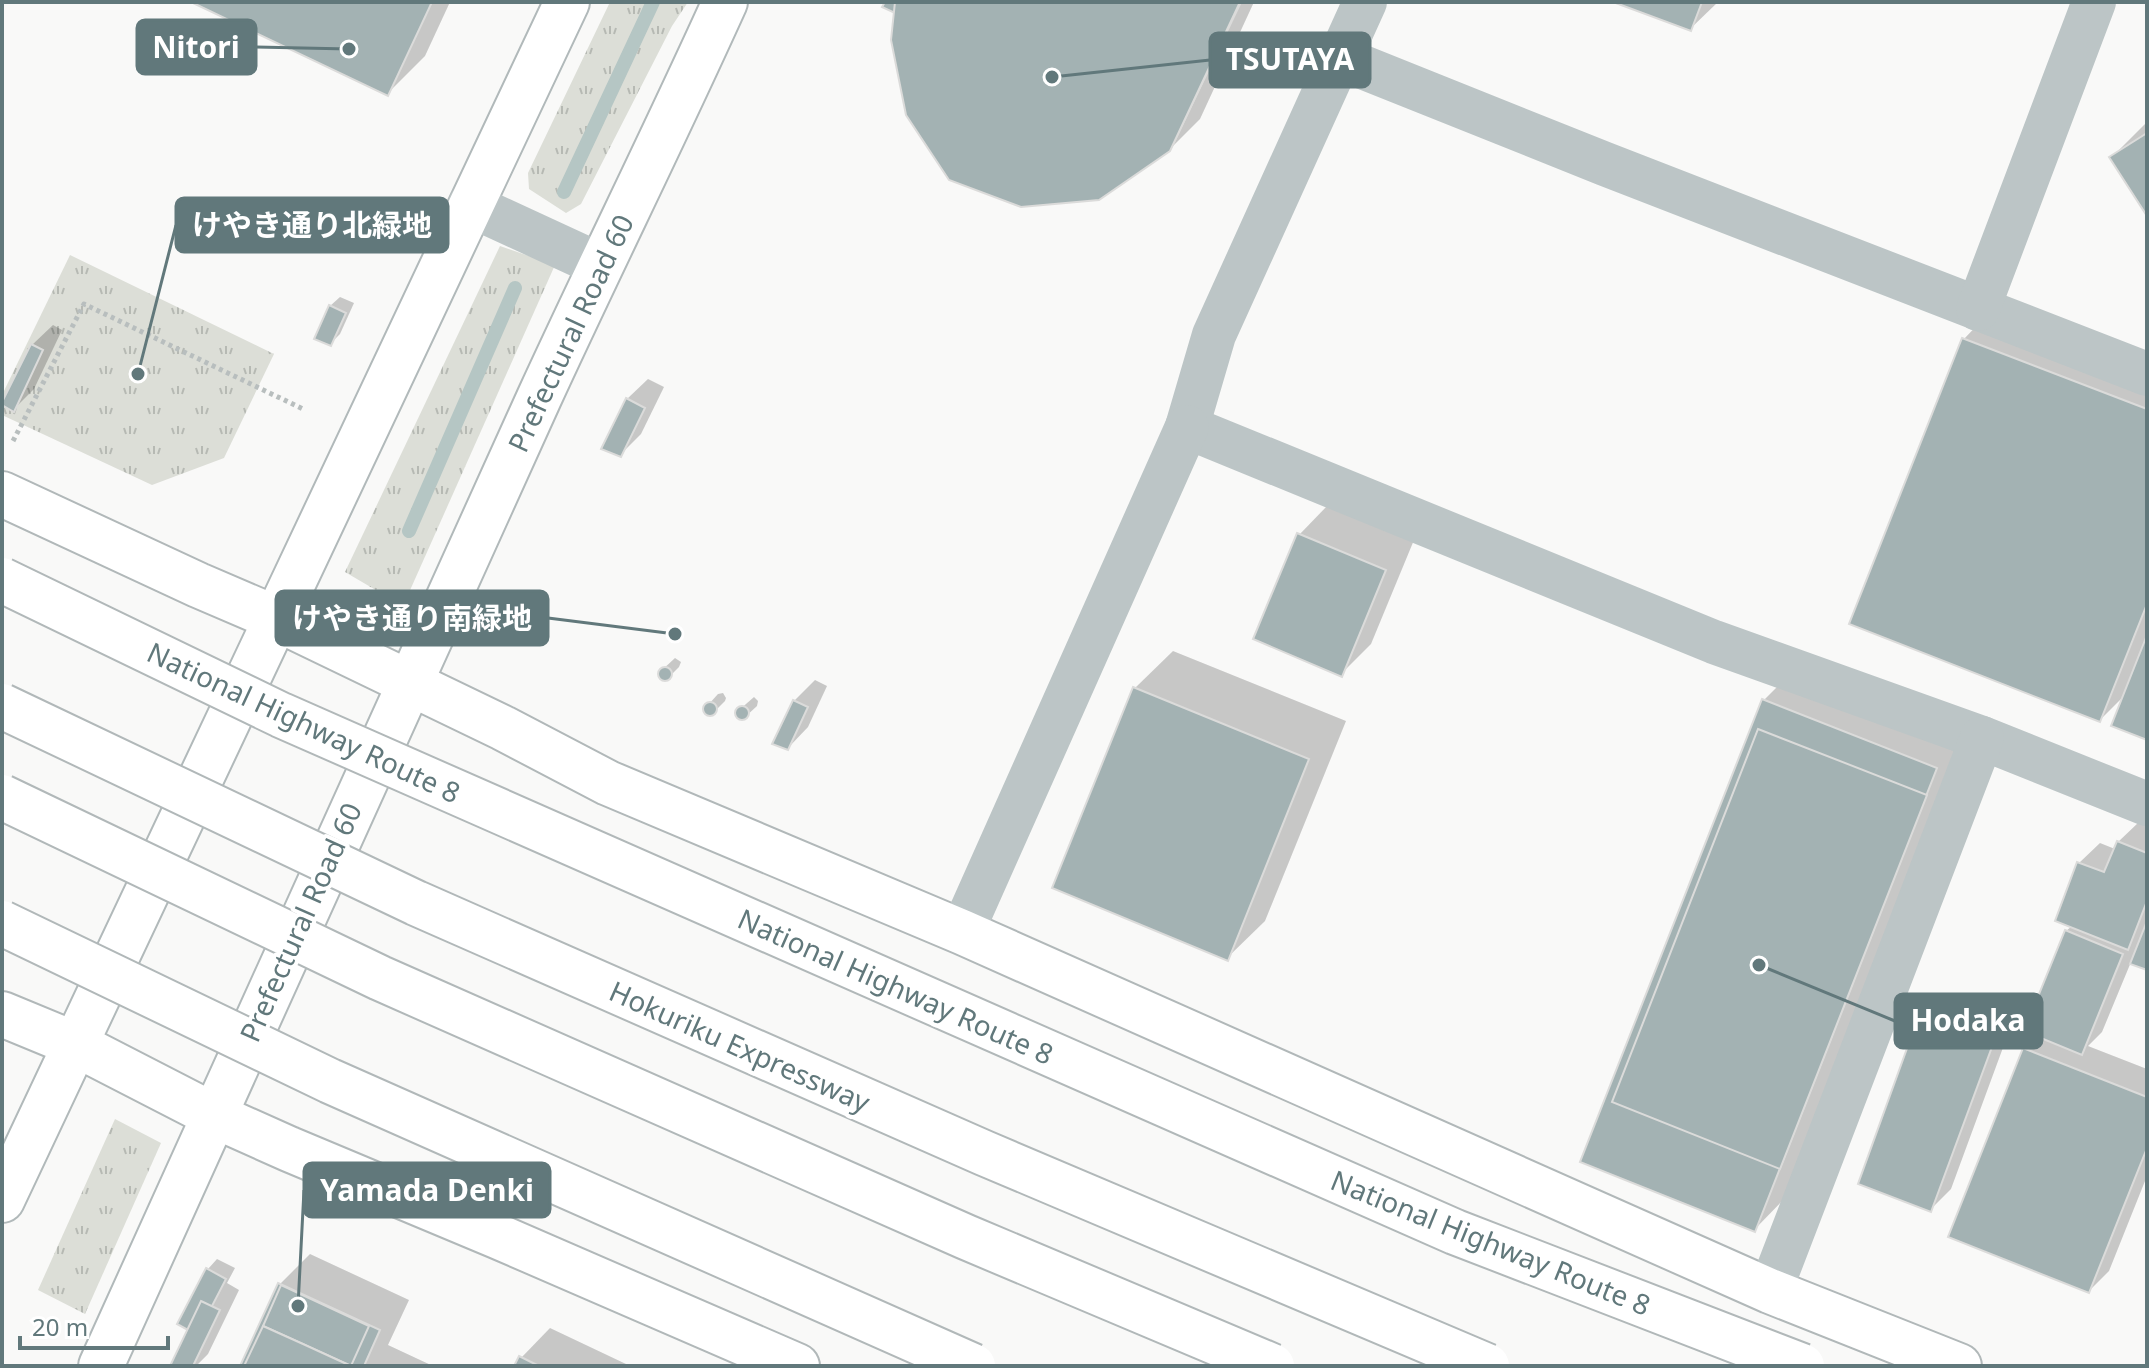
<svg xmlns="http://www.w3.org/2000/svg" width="2149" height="1368" font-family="'Noto Sans','Noto Sans JP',sans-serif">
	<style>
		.grass { fill: url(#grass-tufts) }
		.shadow { fill: #0003 }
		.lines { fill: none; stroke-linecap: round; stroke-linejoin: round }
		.stream { stroke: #b5c6c4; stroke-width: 14 }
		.building { fill: #a3b2b3; stroke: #dbdbda; stroke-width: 2 }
		.major-casing { stroke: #b1b9ba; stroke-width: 48 }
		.highway-casing { stroke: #b1b8b9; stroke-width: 48 }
		.path { stroke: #b8bebe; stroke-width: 5; stroke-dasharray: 4 4; stroke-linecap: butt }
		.minor { stroke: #bcc5c6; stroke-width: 44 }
		.major { stroke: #fff; stroke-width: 44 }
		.highway { stroke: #fff; stroke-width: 44 }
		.highway-bridge-casing { stroke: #b1b8b9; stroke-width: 48; stroke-linecap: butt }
		.highway-bridge { stroke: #fff; stroke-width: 44 }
		.labels { text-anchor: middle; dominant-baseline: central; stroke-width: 8; stroke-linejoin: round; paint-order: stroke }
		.street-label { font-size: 28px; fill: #61787b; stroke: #fff }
		.leader { fill: none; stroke: #61787b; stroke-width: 3 }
		.callout-dot { fill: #61787b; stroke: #fff; stroke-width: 3 }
		.callout { fill: #61787b; stroke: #61787b; stroke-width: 3 }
		.callout-label { font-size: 30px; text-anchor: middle; font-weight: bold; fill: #fff }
	</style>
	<defs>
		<pattern id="grass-tufts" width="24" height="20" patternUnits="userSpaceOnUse" patternTransform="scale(2)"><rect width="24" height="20" fill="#dcded7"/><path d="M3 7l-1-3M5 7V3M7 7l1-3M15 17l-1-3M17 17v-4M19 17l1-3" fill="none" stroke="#b6b9b3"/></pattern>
	</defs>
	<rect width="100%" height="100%" fill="#f9f9f8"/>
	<!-- grass -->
	<g class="grass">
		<path d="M 610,2 L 688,2 L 672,26 L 581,204 L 566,213 L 529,189 L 528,173 Z"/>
		<path d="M 500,246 L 555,265 L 403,606 L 345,572 Z"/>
		<path d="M 70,255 L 274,354 L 224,458 L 152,485 L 2,415 L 2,395 Z"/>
		<path d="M 115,1119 L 161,1143 L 85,1314 L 38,1290 Z"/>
	</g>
	<!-- shadow -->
	<g class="shadow">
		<path d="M 195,2 L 450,2 L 425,56 L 387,94 Z"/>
		<path d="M 887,2 L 1254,2 L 1200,119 L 1169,150 L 896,11 Z"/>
		<path d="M 1619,2 L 1718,2 L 1690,29 Z"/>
		<path d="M 2147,122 L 2147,213 L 2112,157 Z"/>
		<path d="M 340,297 L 354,303 L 340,334 L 330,344 L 330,306 Z"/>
		<path d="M 1984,318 L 2147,381 L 2147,738 L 2126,694 L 2100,720 L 1964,339 Z"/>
		<path d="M 53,325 L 62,330 L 34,389 L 14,409 L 32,345 Z"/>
		<path d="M 648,379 L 664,387 L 641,434 L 620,455 L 627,399 Z"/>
		<path d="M 1328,505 L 1414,540 L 1371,644 L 1341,674 L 1299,535 Z"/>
		<path d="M 1173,651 L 1346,721 L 1265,921 L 1227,958 L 1135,688 Z"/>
		<path d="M 675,658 L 681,662 L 679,667 L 668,678 L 662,678 L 661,671 Z"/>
		<path d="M 1794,670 L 1966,738 L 1784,1199 L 1755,1229 L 1764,700 Z"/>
		<path d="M 815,680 L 827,686 L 808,727 L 788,748 L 794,701 Z"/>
		<path d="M 723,693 L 726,698 L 725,701 L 714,712 L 710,714 L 706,711 L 708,705 L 718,694 Z"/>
		<path d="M 754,697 L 758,701 L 757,706 L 744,718 L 740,717 L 738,711 Z"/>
		<path d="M 2139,822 L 2147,825 L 2147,968 L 2131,962 L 2102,1032 L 2088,1046 L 2147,1069 L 2147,1176 L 2109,1271 L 2089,1291 L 2025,1049 L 2039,1035 L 2066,931 L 2072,926 L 2079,863 L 2100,843 L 2115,849 L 2118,842 Z"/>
		<path d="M 1940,998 L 1965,1008 L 1972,1000 L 2015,1015 L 1951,1189 L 1931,1209 L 1920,1019 Z"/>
		<path d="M 310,1254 L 409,1300 L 388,1345 L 433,1366 L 242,1366 L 280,1284 Z"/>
		<path d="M 217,1259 L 235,1268 L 227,1283 L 239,1290 L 208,1354 L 196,1366 L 172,1366 L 190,1329 L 208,1269 Z"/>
		<path d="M 550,1328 L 626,1364 L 625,1366 L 517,1366 L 521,1358 Z"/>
	</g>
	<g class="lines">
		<!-- stream -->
		<g class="stream">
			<path d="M 564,192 L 653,2"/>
			<path d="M 409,531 L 515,288"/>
		</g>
	</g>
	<!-- building -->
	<g class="building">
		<path d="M 191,2 L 432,2 L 388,96 Z"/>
		<path d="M 885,2 L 1241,2 L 1172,146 L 1158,138 L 1131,164 L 1103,180 L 1071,192 L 1048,193 L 1028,191 L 1003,184 L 976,171 L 955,158 L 939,142 L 925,126 L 913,104 L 905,81 L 900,44 L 904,17 L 882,7 Z"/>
		<path d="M 895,2 L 1240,2 L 1170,151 L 1099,200 L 1021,207 L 949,180 L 906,115 L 891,40 Z"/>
		<path d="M 1613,2 L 1702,2 L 1691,31 Z"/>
		<path d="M 2147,133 L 2147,216 L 2109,157 Z"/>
		<path d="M 329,305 L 346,313 L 331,346 L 314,339 Z"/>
		<path d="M 1962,338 L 2147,409 L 2147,604 L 2100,722 L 1849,624 Z"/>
		<path d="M 31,344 L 43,350 L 14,412 L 2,405 L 2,402 Z"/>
		<path d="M 626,398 L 645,408 L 621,457 L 601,449 Z"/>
		<path d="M 1297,533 L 1386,570 L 1342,677 L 1253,639 Z"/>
		<path d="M 2147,635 L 2147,740 L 2111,726 Z"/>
		<circle cx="665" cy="674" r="7"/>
		<path d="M 1133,687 L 1309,759 L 1228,961 L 1052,888 Z"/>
		<path d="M 1762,699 L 1937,768 L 1755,1232 L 1580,1162 Z"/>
		<path d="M 793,700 L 808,707 L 788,750 L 772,744 Z"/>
		<circle cx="710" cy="709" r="7"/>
		<circle cx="742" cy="713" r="7"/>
		<path d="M 1758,729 L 1927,795 L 1780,1169 L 1612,1102 Z"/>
		<path d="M 2117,841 L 2147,853 L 2147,901 L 2128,950 L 2055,921 L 2077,862 L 2104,872 Z"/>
		<path d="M 2147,921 L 2147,970 L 2130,964 Z"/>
		<path d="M 2065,930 L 2123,954 L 2082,1055 L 2024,1031 Z"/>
		<path d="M 1918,1018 L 1947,1029 L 1950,1020 L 1996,1036 L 1931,1212 L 1858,1184 Z"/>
		<path d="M 2023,1048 L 2147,1097 L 2147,1148 L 2089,1293 L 1948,1237 Z"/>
		<path d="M 206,1268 L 226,1279 L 197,1335 L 177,1324 Z"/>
		<path d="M 278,1283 L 380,1330 L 364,1366 L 240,1366 Z"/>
		<path d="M 281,1285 L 369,1326 L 351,1366 L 263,1326 Z"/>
		<path d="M 201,1301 L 220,1310 L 193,1366 L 170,1366 Z"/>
		<path d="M 263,1326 L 303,1344 L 351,1366 L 244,1366 Z"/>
		<path d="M 519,1356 L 539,1366 L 514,1366 Z"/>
	</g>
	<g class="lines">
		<!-- major casing -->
		<g class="major-casing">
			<g id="major">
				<path d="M 2,1200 L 567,2"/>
				<path d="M 101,1366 C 245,1042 391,719 539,398 C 600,265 665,135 725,2"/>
			</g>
		</g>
		<!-- highway casing -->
		<g class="highway-casing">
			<g id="highway">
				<path d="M 2,494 L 198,585 L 275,618 L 503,728 L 608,783 L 962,932 L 1770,1291 L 1959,1366"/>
				<path d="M 2,1014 L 77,1045 L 213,1115 L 289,1149 L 497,1236 L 797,1366"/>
			</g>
		</g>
		<!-- path -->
		<path class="path" d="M 13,441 L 84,304 L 303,409"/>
		<!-- minor -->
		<g class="minor">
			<path d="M 1365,2 L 1214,335 L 1187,427 L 1714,642 L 1982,738 L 2147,804"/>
			<path d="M 1340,58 L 1605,164 L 2147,374"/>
			<path d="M 470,205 L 600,265"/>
			<path d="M 1978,309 L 2094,2"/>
			<path d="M 962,932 L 1187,427"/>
			<path d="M 1770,1291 L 1982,738"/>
		</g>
		<!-- major -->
		<use href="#major" class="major"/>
		<!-- highway -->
		<use href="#highway" class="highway"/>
		<!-- highway-bridge casing -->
		<g class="highway-bridge-casing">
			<g id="highway-bridge">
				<path d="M 2,580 L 281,715 L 1455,1232 L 1802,1366"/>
				<path d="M 2,706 L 416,903 L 984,1153 L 1487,1366"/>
				<path d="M 2,797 L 380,978 L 966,1237 L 1272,1366"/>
				<path d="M 2,923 L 330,1081 L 973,1366"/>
			</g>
		</g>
		<!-- highway-bridge -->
		<use href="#highway-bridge" class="highway-bridge"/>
	</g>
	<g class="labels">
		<!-- street labels -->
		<g class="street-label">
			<text transform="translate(570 333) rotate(-65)">Prefectural Road 60</text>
			<text transform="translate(304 722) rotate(25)">National Highway Route 8</text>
			<text transform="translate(300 922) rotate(-66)">Prefectural Road 60</text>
			<text transform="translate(896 986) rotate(24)">National Highway Route 8</text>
			<text transform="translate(740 1046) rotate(24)">Hokuriku Expressway</text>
			<text transform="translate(1491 1242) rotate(22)">National Highway Route 8</text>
		</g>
	</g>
	<!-- callouts -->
	<path class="leader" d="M349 49L256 47M1052 77L1210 60M138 374L176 225M675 634L548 618M1759 965L1895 1021M298 1306L304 1190"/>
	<g class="callout-dot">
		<circle cx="349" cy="49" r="8"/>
		<circle cx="1052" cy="77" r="8"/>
		<circle cx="138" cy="374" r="8"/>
		<circle cx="675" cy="634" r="8"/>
		<circle cx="1759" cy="965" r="8"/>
		<circle cx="298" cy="1306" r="8"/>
	</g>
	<g class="callout">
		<rect x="137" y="20" width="119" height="54" rx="8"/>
		<rect x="1210" y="33" width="160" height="54" rx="8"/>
		<rect x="176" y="198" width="272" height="54" rx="8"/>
		<rect x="276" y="591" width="272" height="54" rx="8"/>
		<rect x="1895" y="994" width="147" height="54" rx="8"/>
		<rect x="304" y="1163" width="246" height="54" rx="8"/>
	</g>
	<g class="callout-label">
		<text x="196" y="58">Nitori</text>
		<text x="1290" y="70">TSUTAYA</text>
		<text x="312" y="236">けやき通り北緑地</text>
		<text x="412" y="629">けやき通り南緑地</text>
		<text x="1968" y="1031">Hodaka</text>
		<text x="427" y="1201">Yamada Denki</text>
	</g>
	<!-- border -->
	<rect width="2149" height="1368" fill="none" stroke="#61787b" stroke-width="8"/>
	<!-- scale -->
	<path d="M20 1336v12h148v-12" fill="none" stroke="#61787b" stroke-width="4"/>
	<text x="32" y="1336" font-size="24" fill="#61787b" stroke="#ffffff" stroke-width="6" paint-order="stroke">20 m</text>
</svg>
